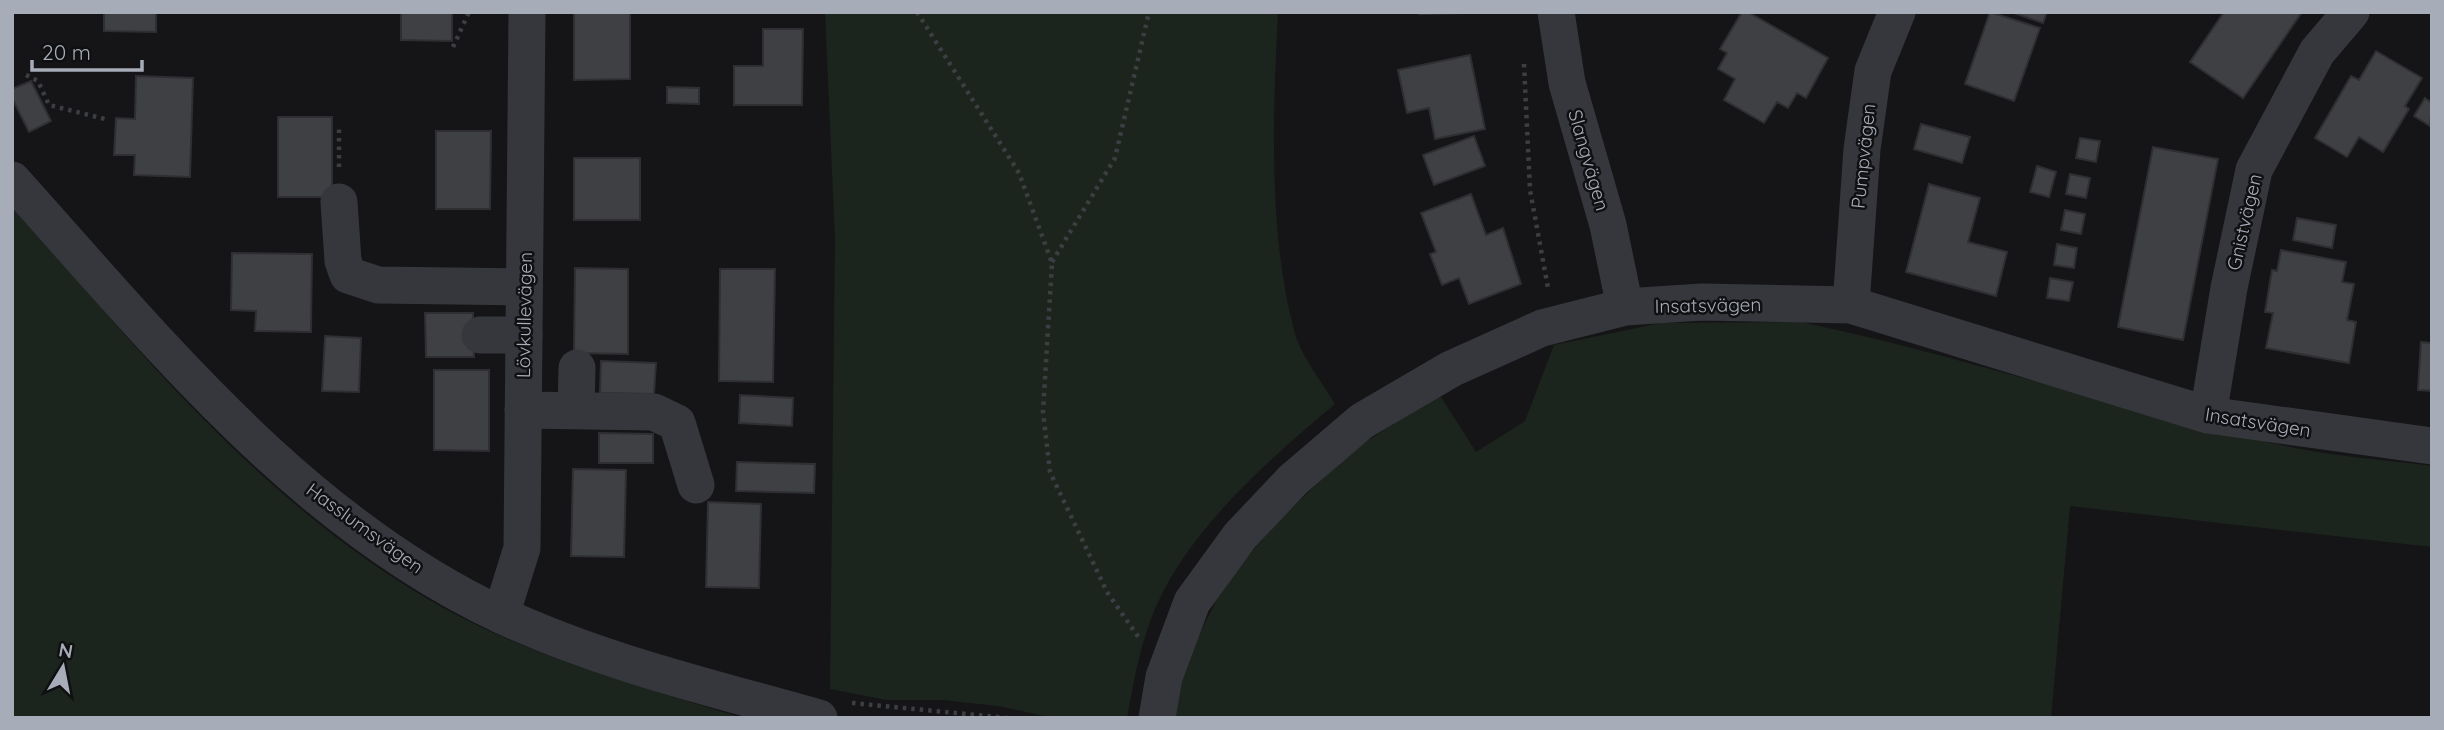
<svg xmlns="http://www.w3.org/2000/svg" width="2444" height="730" font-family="Quicksand,sans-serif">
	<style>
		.green { fill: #1c251d }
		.building { fill: #3f4044; stroke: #2f2f33; stroke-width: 2 }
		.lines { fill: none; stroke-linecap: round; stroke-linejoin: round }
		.path { stroke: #3b3e43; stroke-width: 4.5; stroke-dasharray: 3.5 5; stroke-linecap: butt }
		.minor { stroke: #35373c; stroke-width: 37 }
		.labels { text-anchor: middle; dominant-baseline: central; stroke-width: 5; stroke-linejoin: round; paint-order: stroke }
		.street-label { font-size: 19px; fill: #a6acb8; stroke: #101012 }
	</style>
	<rect width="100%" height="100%" fill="#151517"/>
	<!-- green -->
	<g class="green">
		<path d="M 825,12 L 1278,12 C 1273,112 1268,233 1294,330 C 1300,355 1322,382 1335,404 C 1267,461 1183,534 1151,619 C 1139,651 1133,684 1127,718 L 1054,718 L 998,706 L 942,700 L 887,700 L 830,689 L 835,239 Z"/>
		<path d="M 12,206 C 52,247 87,291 124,334 C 217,439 325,544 449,611 C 541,660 645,688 743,718 L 12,718 Z"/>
		<path d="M 1801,322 C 1968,357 2128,413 2295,448 C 2339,457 2387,460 2432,466 L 2432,547 L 2070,506 L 2051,718 L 1173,718 L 1182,669 L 1225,583 L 1280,519 L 1352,451 L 1439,394 L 1476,452 L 1525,421 L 1554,345 L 1661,323 Z"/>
	</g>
	<!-- building -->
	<g class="building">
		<path d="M 104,12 L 156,12 L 156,32 L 104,31 Z"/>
		<path d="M 401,12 L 452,12 L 452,41 L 401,40 Z"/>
		<path d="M 574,12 L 630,12 L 630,79 L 574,80 Z"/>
		<path d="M 1419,12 L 1467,12 L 1467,13 L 1419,14 Z"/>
		<path d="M 1742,12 L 1748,12 L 1828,58 L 1806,98 L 1797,93 L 1788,108 L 1777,102 L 1764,123 L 1724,100 L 1735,79 L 1718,69 L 1727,53 L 1720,49 Z"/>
		<path d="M 1990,12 L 2040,28 L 2014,101 L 1965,84 Z"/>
		<path d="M 2011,12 L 2047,12 L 2043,23 Z"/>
		<path d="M 2224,12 L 2302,12 L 2243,98 L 2190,62 Z"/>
		<path d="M 763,29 L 803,29 L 802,105 L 734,105 L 734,66 L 763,66 Z"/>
		<path d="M 2376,51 L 2422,78 L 2405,106 L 2409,109 L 2383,152 L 2359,137 L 2347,157 L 2315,138 L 2351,76 L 2359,80 Z"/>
		<path d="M 1470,55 L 1485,129 L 1435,139 L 1429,108 L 1407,113 L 1398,70 Z"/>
		<path d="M 136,76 L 193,78 L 190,177 L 134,175 L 135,155 L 114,155 L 116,118 L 135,119 Z"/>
		<path d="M 31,81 L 51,121 L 29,132 L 12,98 L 12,89 Z"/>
		<path d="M 667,87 L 699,88 L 699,104 L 667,103 Z"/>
		<path d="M 2425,98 L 2432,103 L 2430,126 L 2414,116 Z"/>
		<rect x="278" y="117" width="54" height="80"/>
		<path d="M 1921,124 L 1970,137 L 1962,163 L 1914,149 Z"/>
		<path d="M 436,131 L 491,131 L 490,209 L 436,209 Z"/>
		<path d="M 1474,136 L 1485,166 L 1434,185 L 1423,155 Z"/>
		<path d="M 2080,138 L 2100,141 L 2096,162 L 2076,158 Z"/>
		<path d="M 2153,147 L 2218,159 L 2183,340 L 2118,327 Z"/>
		<rect x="574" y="158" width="66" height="62"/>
		<path d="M 2037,166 L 2056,172 L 2049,197 L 2030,192 Z"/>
		<path d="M 2070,174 L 2090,178 L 2086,198 L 2066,194 Z"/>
		<path d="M 1929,184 L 1980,198 L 1968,242 L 2007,252 L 1996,296 L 1906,272 Z"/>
		<path d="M 1471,194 L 1486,235 L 1503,228 L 1521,284 L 1469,304 L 1459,278 L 1442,285 L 1430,254 L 1436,252 L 1421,213 Z"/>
		<path d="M 2065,210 L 2085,214 L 2081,234 L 2061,230 Z"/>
		<path d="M 2297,218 L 2336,225 L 2332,248 L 2293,240 Z"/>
		<path d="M 2057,244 L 2077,248 L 2074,268 L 2054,265 Z"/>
		<path d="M 2281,250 L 2346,262 L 2342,282 L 2354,284 L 2347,320 L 2356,322 L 2349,363 L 2266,348 L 2273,313 L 2265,312 L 2272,270 L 2277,271 Z"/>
		<path d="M 232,253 L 312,254 L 311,332 L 255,331 L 256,311 L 231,310 Z"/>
		<path d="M 575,268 L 628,269 L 628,354 L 574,353 Z"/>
		<path d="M 720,269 L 775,269 L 773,382 L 719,381 Z"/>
		<path d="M 2050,278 L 2073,282 L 2069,301 L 2047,298 Z"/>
		<path d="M 425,313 L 473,313 L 474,357 L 426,357 Z"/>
		<path d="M 325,336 L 361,338 L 359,392 L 322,391 Z"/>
		<path d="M 2421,342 L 2432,343 L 2432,391 L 2418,390 Z"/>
		<path d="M 601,361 L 656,363 L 654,394 L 600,393 Z"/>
		<path d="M 434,370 L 489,370 L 489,451 L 434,450 Z"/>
		<path d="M 740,395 L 793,398 L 792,426 L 739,423 Z"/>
		<path d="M 599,433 L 653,434 L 653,463 L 599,463 Z"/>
		<path d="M 737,462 L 815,464 L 814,493 L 736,491 Z"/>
		<path d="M 573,469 L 626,470 L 624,557 L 571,556 Z"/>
		<path d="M 708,502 L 761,504 L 759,588 L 706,587 Z"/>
	</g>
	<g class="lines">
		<!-- path -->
		<g class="path">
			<path d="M 917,12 L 1019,173 L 1052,263 L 1043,412 L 1050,472 L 1107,592 L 1139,638"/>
			<path d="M 453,47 L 469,12"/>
			<path d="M 1524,64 L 1530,190 L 1548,288"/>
			<path d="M 26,75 L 38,81 L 49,105 L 109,120"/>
			<path d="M 339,167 L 339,126"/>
			<path d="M 1052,262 L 1115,158 L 1149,12"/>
			<path d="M 852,703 L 1008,718"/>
		</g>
		<!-- minor -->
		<g class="minor">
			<path d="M 1556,12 L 1567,83 L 1608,225 L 1625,307"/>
			<path d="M 12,180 C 158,342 301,522 503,616 C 602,662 713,688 819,718"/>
			<path d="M 339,202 L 343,261 L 348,275 L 378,285 L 524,287"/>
			<path d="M 1851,305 L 1862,149 L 1873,71 L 1897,12"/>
			<path d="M 480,335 L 524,335"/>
			<path d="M 523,410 L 654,412 L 677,423 L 696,485"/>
			<path d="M 576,410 L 577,368"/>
			<path d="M 2208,415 L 2229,288 L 2254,170 L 2317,52 L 2351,12"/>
			<path d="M 501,615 L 522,548 L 527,12"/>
			<path d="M 1157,718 L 1164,677 L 1192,602 L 1240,536 L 1293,480 L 1362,421 L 1451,369 L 1542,328 L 1625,307 L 1702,302 L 1851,305 L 2208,415 L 2432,446"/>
		</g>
	</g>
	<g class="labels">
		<!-- street labels -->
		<g class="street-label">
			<text transform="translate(1863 156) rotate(-84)">Pumpvägen</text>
			<text transform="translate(1589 160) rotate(74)">Slangvägen</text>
			<text transform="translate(2244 222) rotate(-77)">Gnistvägen</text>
			<text transform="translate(1708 305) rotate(-1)">Insatsvägen</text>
			<text transform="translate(524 315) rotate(-89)">Lövkullevägen</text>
			<text transform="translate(2258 422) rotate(9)">Insatsvägen</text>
			<text transform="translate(365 528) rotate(36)">Hasslumsvägen</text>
		</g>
	</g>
	<!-- border -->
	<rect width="2444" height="730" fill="none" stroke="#a6acb8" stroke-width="28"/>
	<!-- north arrow -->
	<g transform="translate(63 667) rotate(10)" stroke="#101012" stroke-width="5" paint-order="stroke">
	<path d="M0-5L12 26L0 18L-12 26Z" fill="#a6acb8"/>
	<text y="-10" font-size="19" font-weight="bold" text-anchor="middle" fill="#a6acb8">N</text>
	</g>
	<!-- scale -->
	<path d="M32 60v10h110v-10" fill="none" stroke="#a6acb8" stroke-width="3.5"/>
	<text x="42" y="60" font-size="21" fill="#a6acb8" stroke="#101012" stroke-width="5" paint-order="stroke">20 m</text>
</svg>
